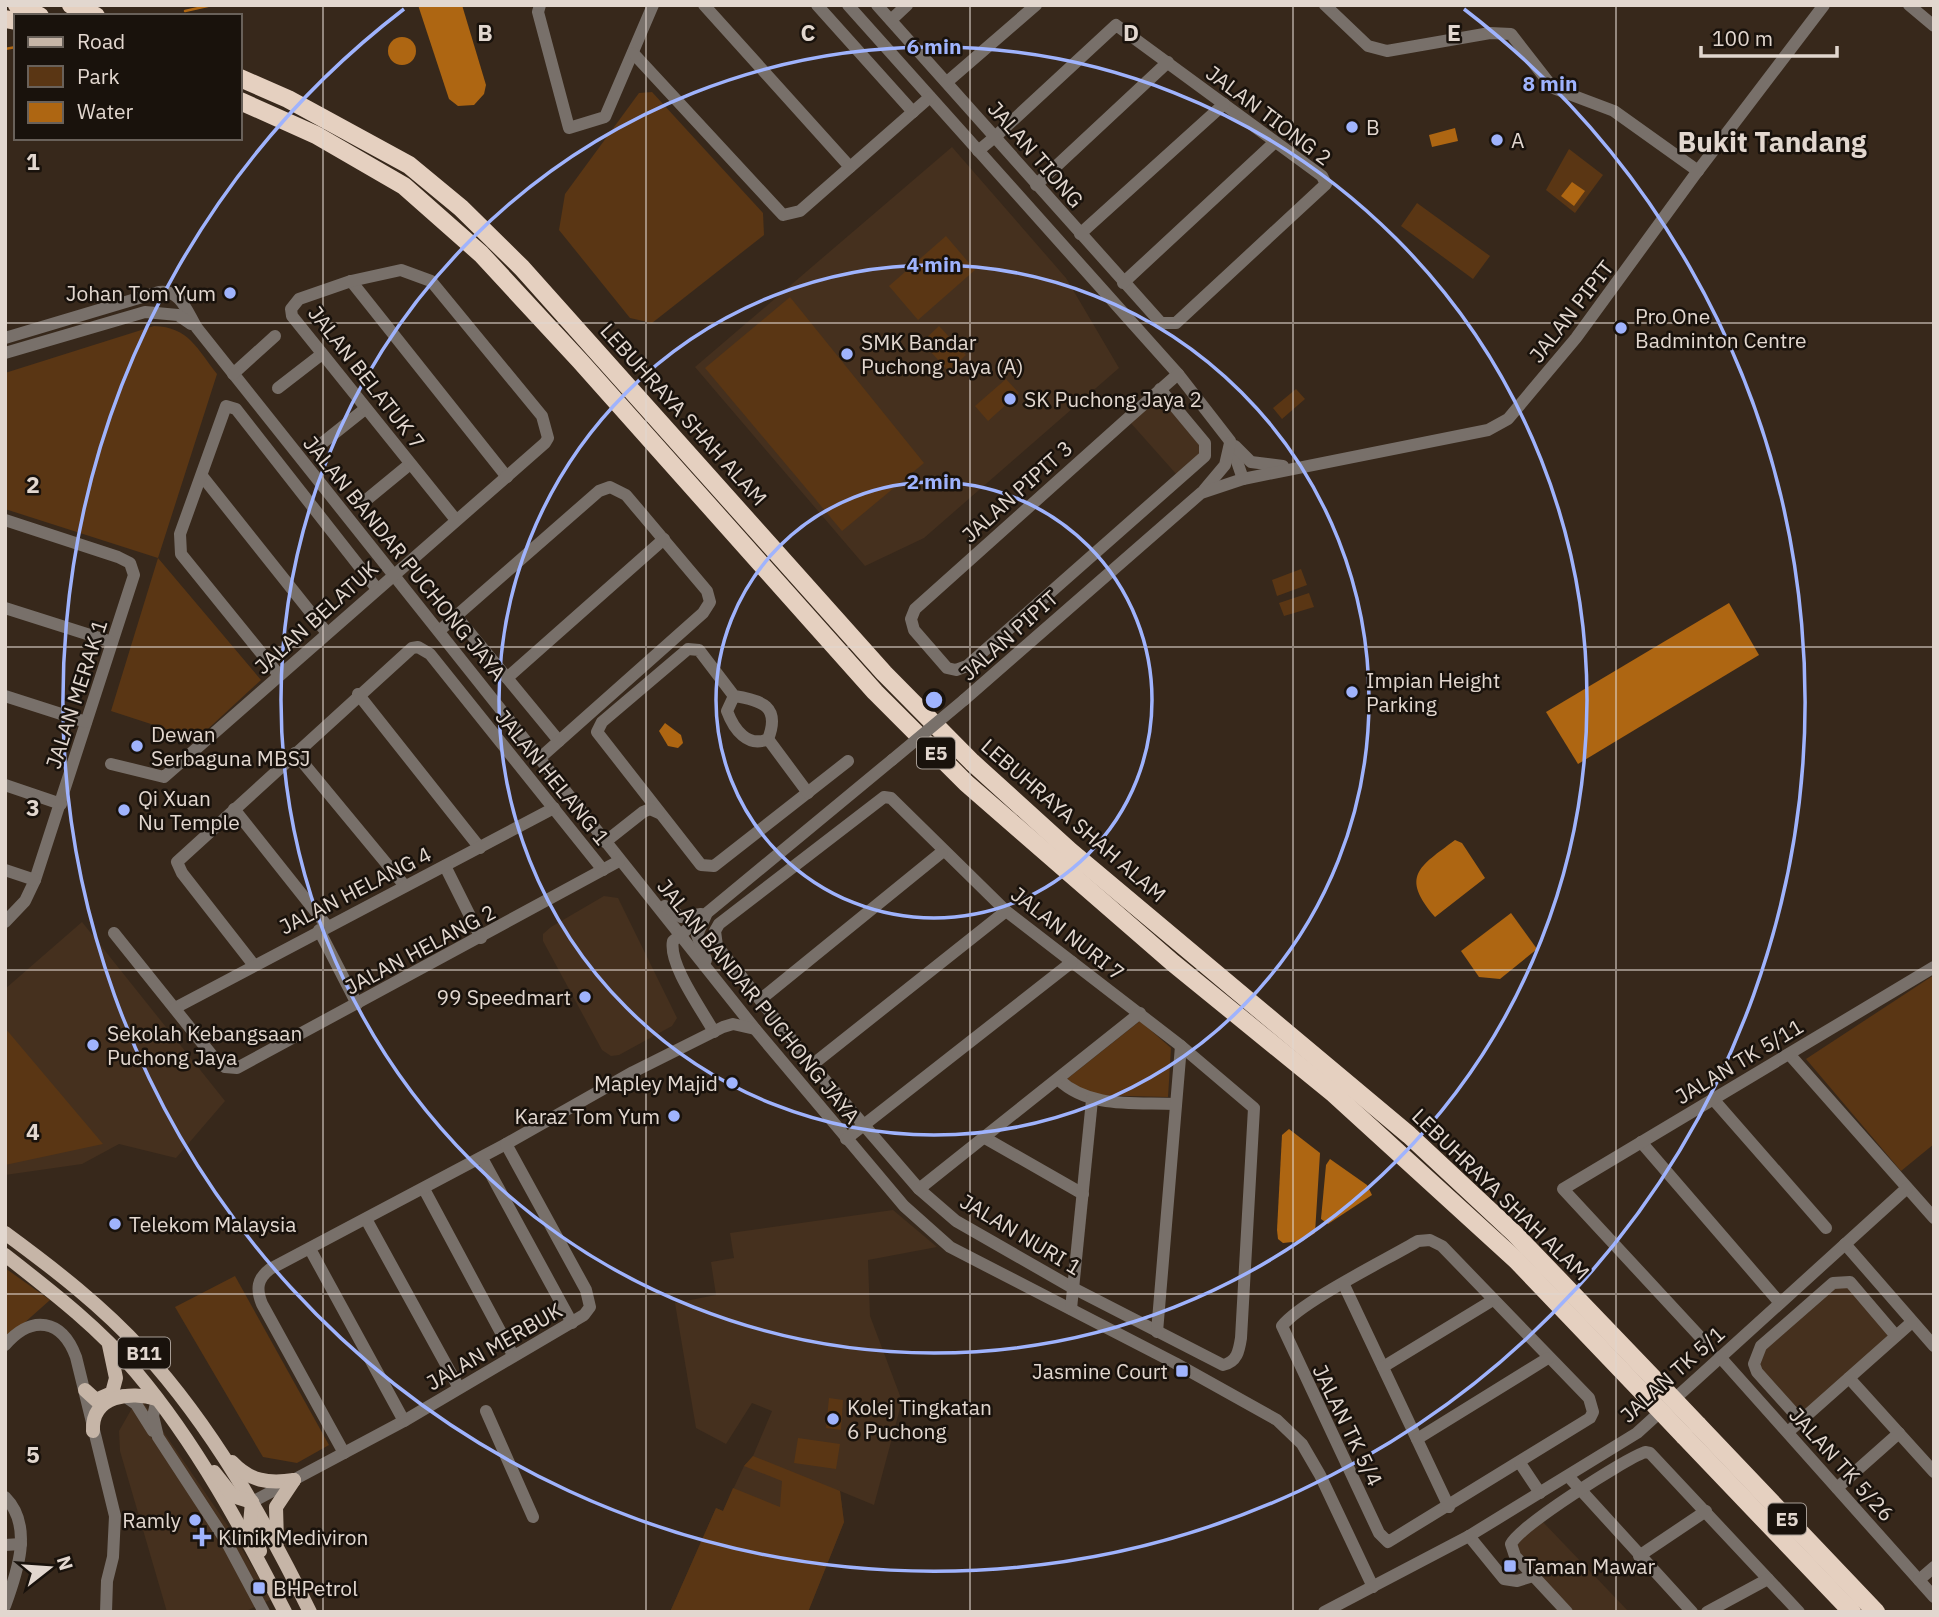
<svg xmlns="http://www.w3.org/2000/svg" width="1939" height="1617" font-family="'IBM Plex Sans',sans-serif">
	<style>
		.built { fill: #45301e }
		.green { fill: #5a3614 }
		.water { fill: #ae6612 }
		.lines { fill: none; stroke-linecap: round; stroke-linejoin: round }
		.stream { stroke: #ae6612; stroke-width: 2.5 }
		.minor { stroke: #78706a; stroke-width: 12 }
		.major { stroke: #c6b5a7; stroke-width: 14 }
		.highway { stroke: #e5d0c0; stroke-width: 18 }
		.minor-bridge { stroke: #78706a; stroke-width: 12 }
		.highway-bridge { stroke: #e5d0c0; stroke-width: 18 }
		.grid { fill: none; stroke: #e2d7cf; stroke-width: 2; stroke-opacity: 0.55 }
		.ring { fill: none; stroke: #9fb3fd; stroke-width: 3.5 }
		.poi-dot { fill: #9fb3fd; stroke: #19120c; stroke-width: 2.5 }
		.labels { text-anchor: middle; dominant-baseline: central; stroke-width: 5; stroke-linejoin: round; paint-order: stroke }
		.shield { fill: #19120c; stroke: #a69c94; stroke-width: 2 }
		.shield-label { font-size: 19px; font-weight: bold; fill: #e2d7cf }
		.street-label { font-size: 21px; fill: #e2d7cf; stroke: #19120c }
		.poi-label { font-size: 21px; fill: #e2d7cf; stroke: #19120c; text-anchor: start }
		.district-label { font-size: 28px; font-weight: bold; fill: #e2d7cf; stroke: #19120c }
		.grid-label { font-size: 23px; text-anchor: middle; font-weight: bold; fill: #e2d7cf; stroke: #19120c; stroke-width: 5; stroke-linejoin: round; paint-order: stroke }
		.centre { fill: #9fb3fd; stroke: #19120c; stroke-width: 3.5 }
		.ring-label { font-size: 21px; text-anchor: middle; font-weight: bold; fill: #9fb3fd; stroke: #19120c; stroke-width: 5; stroke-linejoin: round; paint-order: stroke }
	</style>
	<rect width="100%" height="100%" fill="#37281b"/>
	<!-- built -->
	<g class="built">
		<path d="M 952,147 L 1066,278 L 1119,368 L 924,538 L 865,566 L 695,367 Z"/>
		<path d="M 1160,395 L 1204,449 L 1178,476 L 1129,421 Z"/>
		<path d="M 604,896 L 618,898 L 677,1018 L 672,1026 L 619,1055 L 611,1056 L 602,1050 L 543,941 L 543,934 L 551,927 Z"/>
		<path d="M 82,922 L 225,1101 L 176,1158 L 119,1144 L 82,1164 L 5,1175 L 5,989 Z"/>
		<path d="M 893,1210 L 937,1247 L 868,1260 L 870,1316 L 902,1401 L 874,1505 L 840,1491 L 844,1522 L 808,1612 L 670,1612 L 716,1508 L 723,1511 L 744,1466 L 753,1456 L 772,1411 L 752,1403 L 726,1444 L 696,1428 L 675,1303 L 716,1295 L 711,1262 L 734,1258 L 730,1233 Z"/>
		<path d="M 1848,1285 L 1890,1335 L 1801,1416 L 1759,1370 L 1764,1348 L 1835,1286 Z"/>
		<path d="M 139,1396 L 228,1526 L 272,1599 L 244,1612 L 167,1612 L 120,1451 L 119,1431 Z"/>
		<path d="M 1542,1521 L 1629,1612 L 1572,1612 L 1518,1555 L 1515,1544 Z"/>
	</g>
	<!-- green -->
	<g class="green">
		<path d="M 652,92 L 763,213 L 764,235 L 652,323 L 630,318 L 559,230 L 565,194 L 639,93 Z"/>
		<path d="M 1569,149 L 1603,175 L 1575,213 L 1546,190 Z"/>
		<path d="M 1417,203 L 1490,256 L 1473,279 L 1401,226 Z"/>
		<path d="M 946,236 L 975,270 L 918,320 L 889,286 Z"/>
		<path d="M 790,297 L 924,463 L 842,531 L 705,368 Z"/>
		<path d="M 154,326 C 189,327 197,349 217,374 L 158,558 L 261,680 L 197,739 L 111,711 L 158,558 L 5,509 L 5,373 Z"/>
		<path d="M 939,326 L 966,355 L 948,371 L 922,342 Z"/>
		<path d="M 1006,379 L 1019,393 L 988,421 L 975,406 Z"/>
		<path d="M 1296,389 L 1305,399 L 1282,419 L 1273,408 Z"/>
		<path d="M 1301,569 L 1307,585 L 1277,596 L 1272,580 Z"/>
		<path d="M 1309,593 L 1314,607 L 1284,616 L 1279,603 Z"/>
		<path d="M 1934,975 L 1934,1144 L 1901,1171 L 1806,1059 Z"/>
		<path d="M 1140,1021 L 1171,1048 L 1168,1097 L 1089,1095 L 1067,1079 Z"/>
		<path d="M 5,1028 L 103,1144 L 5,1165 Z"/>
		<path d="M 5,1268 L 50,1300 L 5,1340 Z"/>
		<path d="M 235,1276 L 329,1445 L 297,1463 L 263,1457 L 175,1307 Z"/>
		<path d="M 829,1398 L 843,1400 L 841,1430 L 826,1428 Z"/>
		<path d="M 798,1438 L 840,1444 L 836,1469 L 794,1463 Z"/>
		<path d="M 753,1456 L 840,1491 L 844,1522 L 808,1612 L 670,1612 L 716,1508 L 723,1511 L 733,1488 L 780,1507 L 782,1481 L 744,1466 Z"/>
	</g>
	<!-- water -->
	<g class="water">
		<path d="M 418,5 L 462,5 L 486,85 L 484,94 L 474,105 L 458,106 L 449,99 Z"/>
		<circle cx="402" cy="51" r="14"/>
		<path d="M 1455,128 L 1458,141 L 1432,147 L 1429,135 Z"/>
		<path d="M 1572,182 L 1585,191 L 1574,206 L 1561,196 Z"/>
		<path d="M 1729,603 L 1759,655 L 1578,764 L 1546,712 Z"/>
		<path d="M 665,723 L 681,735 L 683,743 L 678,748 L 668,746 L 659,731 Z"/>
		<path d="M 1455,840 L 1462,843 L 1485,878 L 1435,917 C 1400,876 1419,867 1455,840 Z"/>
		<path d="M 1511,913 L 1537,949 L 1500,979 L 1479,977 L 1461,951 Z"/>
		<path d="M 1289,1129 L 1320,1153 L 1315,1233 L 1302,1241 L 1283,1243 L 1278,1239 L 1277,1230 L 1282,1135 Z"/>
		<path d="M 1330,1159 L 1367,1185 L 1372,1195 L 1328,1224 L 1321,1219 L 1326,1165 Z"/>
	</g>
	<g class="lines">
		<!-- stream -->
		<g class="stream">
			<path d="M 185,11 L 212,5"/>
			<path d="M 5,49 L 16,47"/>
		</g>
		<!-- minor -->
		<g class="minor">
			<path d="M 540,5 L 538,12 L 569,128 L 605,117 L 653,5"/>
			<path d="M 704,5 L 850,167"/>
			<path d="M 817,5 L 913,112"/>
			<path d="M 848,5 L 1178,374 L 1230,441 L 1243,479"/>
			<path d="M 877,5 L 1161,323 L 1176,323 L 1326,184 L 1322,176 L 1116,25 L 996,136 L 978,151"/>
			<path d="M 1325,5 L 1368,46 L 1387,51 L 1490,33 L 1511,34 L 1553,88 L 1614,111 L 1698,171"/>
			<path d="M 1909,5 L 1934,26"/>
			<path d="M 891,20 L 907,5"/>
			<path d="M 633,53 L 783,215 L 800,211 L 930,97"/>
			<path d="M 947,82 L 1036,5"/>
			<path d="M 1036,185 L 1168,62"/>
			<path d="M 1080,234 L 1224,104"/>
			<path d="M 351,281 L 507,477"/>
			<path d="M 1123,283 L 1275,142"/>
			<path d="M 5,338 L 159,292 C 181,289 187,312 197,328 L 755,1029 L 904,1206 L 950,1247 L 1175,1363 L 1277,1420 L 1302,1444 L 1320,1475 L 1373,1587"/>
			<path d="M 5,353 L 145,312 L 178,315 L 191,324"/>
			<path d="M 233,374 L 275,336"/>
			<path d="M 278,388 L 322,354"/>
			<path d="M 1160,389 L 1205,443 L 1205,456 L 967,666 L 956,670 L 947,668 L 914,630 L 911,619 L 915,609 L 1126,420 L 1178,374"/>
			<path d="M 321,444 L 365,409"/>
			<path d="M 1235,446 L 1251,462 L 1283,466"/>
			<path d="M 202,476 L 327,633"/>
			<path d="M 1204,490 L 1225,465 L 1230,443"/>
			<path d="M 365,501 L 410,464"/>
			<path d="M 5,520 L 118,557 L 130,563 L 134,575 L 35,880 L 25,901 L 5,922"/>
			<path d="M 5,608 L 112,642"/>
			<path d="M 456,616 L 559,741"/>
			<path d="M 439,631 L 599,491 L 610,487 L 626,495 L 707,591 L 710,602 L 703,613 L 541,757"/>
			<path d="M 279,675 L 181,554 L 180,534 L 226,406 L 236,409 L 377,589"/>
			<path d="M 507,678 L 664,539"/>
			<path d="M 358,694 L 480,848"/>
			<path d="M 5,696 L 86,722"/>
			<path d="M 734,696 L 727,711 C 734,730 748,748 768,739 C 781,706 761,700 734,696 L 699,650 L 688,649 L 602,722 L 597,732 L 701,865 L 714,866 L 848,761"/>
			<path d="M 964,700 L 1201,493 L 1243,479 L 1488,430 L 1508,419 L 1576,338 L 1694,176 L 1824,5"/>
			<path d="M 768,739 L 808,793"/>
			<path d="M 295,753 L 405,886"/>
			<path d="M 111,764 L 164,777 L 545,443 L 548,438 L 542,416 L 431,281 L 401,270 L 351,281 L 299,299 L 291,309 L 292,316 L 456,520"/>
			<path d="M 5,785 L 61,804"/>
			<path d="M 884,797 L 891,798 L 1006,911 L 1181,1046 L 1254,1108 L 1241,1338 C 1239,1351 1237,1362 1223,1365 L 1073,1288 L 956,1221 L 919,1189 L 812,1065 L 717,946 L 715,931 L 719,924 Z"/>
			<path d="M 234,809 L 327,926"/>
			<path d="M 605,842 L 643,812 L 650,809 L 659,813"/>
			<path d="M 445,866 L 481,938"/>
			<path d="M 5,870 L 35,880"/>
			<path d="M 665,906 L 681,917 L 701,914"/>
			<path d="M 706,915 L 697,935 L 706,960"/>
			<path d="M 319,930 L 357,1004"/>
			<path d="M 114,933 L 215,1059 L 225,1067 L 237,1068 L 619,861"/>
			<path d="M 253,964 L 182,873 L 177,862 L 412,648 L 418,647 L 430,654 L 603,870"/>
			<path d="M 761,999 L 942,852"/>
			<path d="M 175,1008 L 554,808"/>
			<path d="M 714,1032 C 702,1010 668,964 673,941 L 892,760"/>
			<path d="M 1789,1054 L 1934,1218"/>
			<path d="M 812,1065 L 1006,911"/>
			<path d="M 1059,1080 C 1090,1109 1136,1102 1176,1104"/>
			<path d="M 1713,1099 L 1826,1228"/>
			<path d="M 985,1138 L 1083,1194"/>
			<path d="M 846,1139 L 1072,962"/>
			<path d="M 1641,1142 L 1780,1303"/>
			<path d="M 482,1158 L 572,1323"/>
			<path d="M 424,1189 L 513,1355"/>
			<path d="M 919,1189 L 1140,1013"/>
			<path d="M 366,1219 L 459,1388"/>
			<path d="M 1430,1240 L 1442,1246 L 1589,1398 L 1593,1412 L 1590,1418 L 1388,1542 L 1379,1533 L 1282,1326 C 1302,1301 1386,1260 1418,1241 Z"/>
			<path d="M 1845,1244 L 1934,1346"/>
			<path d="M 310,1249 L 404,1421"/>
			<path d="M 1344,1285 L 1449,1507"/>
			<path d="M 1071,1309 L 1092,1100"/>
			<path d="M 1157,1332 L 1181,1046"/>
			<path d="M 1702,1339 L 1563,1189 L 1934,967"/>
			<path d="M 5,1345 C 32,1314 62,1319 76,1357 L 115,1516 L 113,1557 L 107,1581 L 106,1612"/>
			<path d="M 1720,1357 L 1934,1597"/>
			<path d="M 1383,1367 L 1493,1300"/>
			<path d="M 1849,1378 L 1934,1472"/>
			<path d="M 123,1395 L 136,1404 L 153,1431"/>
			<path d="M 157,1399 L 153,1416 L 158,1437 L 226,1541 L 264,1612"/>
			<path d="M 486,1411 L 533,1517"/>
			<path d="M 1801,1421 L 1757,1372 L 1754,1364 L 1761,1346 L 1833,1283 L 1850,1282 L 1896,1336"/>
			<path d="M 1788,1432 L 1912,1322"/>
			<path d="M 1417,1439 L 1548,1358"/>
			<path d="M 344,1453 L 262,1304 C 256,1289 257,1279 270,1269 L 506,1144"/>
			<path d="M 1520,1463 L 1540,1493"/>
			<path d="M 1568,1476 L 1692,1612"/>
			<path d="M 1837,1488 L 1899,1433"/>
			<path d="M 5,1497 C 34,1526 17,1573 5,1606"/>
			<path d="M 252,1502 L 404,1421 L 584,1315 L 590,1307 L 586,1290 L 506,1144 L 633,1072 L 723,1027 L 733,1024 L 755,1029"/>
			<path d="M 1469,1536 L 1504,1579 L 1517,1581 L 1533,1576"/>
			<path d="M 5,1545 L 21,1544"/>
			<path d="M 1639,1556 L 1706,1511"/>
			<path d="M 1919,1580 L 1934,1567"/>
			<path d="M 1324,1612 L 1469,1536 L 1637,1433 L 1907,1188"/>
			<path d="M 1567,1612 L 1515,1556 L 1511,1544 C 1521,1525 1622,1461 1645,1452 L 1650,1453 L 1799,1612"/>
			<path d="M 1707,1612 L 1768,1579"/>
		</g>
		<!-- major -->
		<g class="major">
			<path d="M 5,1233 C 54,1269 102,1306 143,1351 C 212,1427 265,1520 310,1612"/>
			<path d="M 5,1255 C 51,1291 98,1327 136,1372 C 196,1443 243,1530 285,1612"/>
			<path d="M 85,1390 L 96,1400 L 112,1393 L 116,1378 L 109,1345"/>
			<path d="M 93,1431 C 91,1395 131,1391 157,1399"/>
			<path d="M 232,1462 C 250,1481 268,1484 294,1480"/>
			<path d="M 214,1472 L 233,1496 L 252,1502"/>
			<path d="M 252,1502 L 250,1524 L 260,1551"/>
			<path d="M 277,1542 L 276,1507 L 294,1480"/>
		</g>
		<!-- highway -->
		<g class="highway">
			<path d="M 17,5 L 40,16"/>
			<path d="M 71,5 L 96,16"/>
			<path d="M 5,19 L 16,21"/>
			<path d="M 240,78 L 288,99 L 409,165 L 461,208 L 522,268 L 884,673 L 972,762 L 1070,851 L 1409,1135 L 1515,1234 L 1660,1385"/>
			<path d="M 240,101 L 316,135 L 404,186 L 481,254 L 580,361 L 875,692 L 966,783 L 1173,963 L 1334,1094 L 1516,1260 L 1647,1397"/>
			<path d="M 1698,1425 L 1876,1612"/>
			<path d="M 1684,1436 L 1852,1612"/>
		</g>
		<!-- minor-bridge -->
		<path class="minor-bridge" d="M 892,760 L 964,700"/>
		<!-- highway-bridge -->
		<g class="highway-bridge">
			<path d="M 1660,1385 L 1698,1425"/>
			<path d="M 1647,1397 L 1684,1436"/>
		</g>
	</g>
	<!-- grid -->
	<path class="grid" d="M 323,5 L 323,1612M 646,5 L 646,1612M 970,5 L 970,1612M 1293,5 L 1293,1612M 1616,5 L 1616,1612M 5,323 L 1934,323M 5,647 L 1934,647M 5,970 L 1934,970M 5,1294 L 1934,1294"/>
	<!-- distance rings -->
	<g class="ring">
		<circle cx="934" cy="700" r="218"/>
		<circle cx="934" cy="700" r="435"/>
		<circle cx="934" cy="700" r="653"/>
		<path d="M1464 9A871 871 0 1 1 404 9"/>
	</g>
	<!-- markers -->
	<g class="poi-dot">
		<circle cx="1352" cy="127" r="7"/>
		<circle cx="1497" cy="140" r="7"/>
		<circle cx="230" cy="293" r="7"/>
		<circle cx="1621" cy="328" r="7"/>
		<circle cx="847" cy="354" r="7"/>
		<circle cx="1010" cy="399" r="7"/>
		<circle cx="1352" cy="692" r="7"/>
		<circle cx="137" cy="746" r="7"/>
		<circle cx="124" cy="810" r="7"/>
		<circle cx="585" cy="997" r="7"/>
		<circle cx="93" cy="1045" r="7"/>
		<circle cx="732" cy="1083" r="7"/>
		<circle cx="674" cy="1116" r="7"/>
		<circle cx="115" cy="1224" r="7"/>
		<rect x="1175" y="1364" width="14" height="14" rx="3.5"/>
		<circle cx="833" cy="1419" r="7"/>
		<circle cx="195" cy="1520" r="7"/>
		<path d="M198.5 1526.5h7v7h7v7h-7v7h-7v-7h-7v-7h7z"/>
		<rect x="1503" y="1559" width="14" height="14" rx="3.5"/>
		<rect x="252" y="1581" width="14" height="14" rx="3.5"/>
	</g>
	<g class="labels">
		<!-- shield labels -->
		<g class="shield">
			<rect x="917" y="737.5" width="38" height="31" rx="5"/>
			<rect x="118" y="1337.5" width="52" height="31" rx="5"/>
			<rect x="1768" y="1503.5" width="38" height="31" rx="5"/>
		</g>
		<g class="shield-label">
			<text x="936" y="753">E5</text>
			<text x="144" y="1353">B11</text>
			<text x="1787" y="1519">E5</text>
		</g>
		<!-- street labels -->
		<g class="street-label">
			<text transform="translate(1269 115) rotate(37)">JALAN TIONG 2</text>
			<text transform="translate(1036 154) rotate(49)">JALAN TIONG</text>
			<text transform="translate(1571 311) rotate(-52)">JALAN PIPIT</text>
			<text transform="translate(367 377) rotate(52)">JALAN BELATUK 7</text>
			<text transform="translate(684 414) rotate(48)">LEBUHRAYA SHAH ALAM</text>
			<text transform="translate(1017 491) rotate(-42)">JALAN PIPIT 3</text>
			<text transform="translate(405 558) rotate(51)">JALAN BANDAR PUCHONG JAYA</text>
			<text transform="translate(316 617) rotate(-42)">JALAN BELATUK</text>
			<text transform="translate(1009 635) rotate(-42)">JALAN PIPIT</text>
			<text transform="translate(76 694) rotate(-72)">JALAN MERAK 1</text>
			<text transform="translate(553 777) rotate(51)">JALAN HELANG 1</text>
			<text transform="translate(1074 820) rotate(41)">LEBUHRAYA SHAH ALAM</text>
			<text transform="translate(355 890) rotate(-27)">JALAN HELANG 4</text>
			<text transform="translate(1068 933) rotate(38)">JALAN NURI 7</text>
			<text transform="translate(420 949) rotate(-28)">JALAN HELANG 2</text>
			<text transform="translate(759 1001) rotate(51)">JALAN BANDAR PUCHONG JAYA</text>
			<text transform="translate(1739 1061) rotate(-31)">JALAN TK 5/11</text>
			<text transform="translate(1501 1194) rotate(44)">LEBUHRAYA SHAH ALAM</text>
			<text transform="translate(1021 1234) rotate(31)">JALAN NURI 1</text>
			<text transform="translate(494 1346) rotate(-30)">JALAN MERBUK</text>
			<text transform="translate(1672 1374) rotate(-42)">JALAN TK 5/1</text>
			<text transform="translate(1348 1425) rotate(64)">JALAN TK 5/4</text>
			<text transform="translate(1842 1464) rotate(48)">JALAN TK 5/26</text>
		</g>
		<!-- poi labels -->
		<g class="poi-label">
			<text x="1366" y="127">B</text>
			<text x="1511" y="140">A</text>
			<text x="216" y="293" text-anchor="end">Johan Tom Yum</text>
			<text x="1635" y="316">Pro One<tspan x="1635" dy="24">Badminton Centre</tspan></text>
			<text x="861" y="342">SMK Bandar<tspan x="861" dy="24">Puchong Jaya (A)</tspan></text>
			<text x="1024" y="399">SK Puchong Jaya 2</text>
			<text x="1366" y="680">Impian Height<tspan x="1366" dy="24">Parking</tspan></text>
			<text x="151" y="734">Dewan<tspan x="151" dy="24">Serbaguna MBSJ</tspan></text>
			<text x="138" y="798">Qi Xuan<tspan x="138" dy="24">Nu Temple</tspan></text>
			<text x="571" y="997" text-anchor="end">99 Speedmart</text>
			<text x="107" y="1033">Sekolah Kebangsaan<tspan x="107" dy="24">Puchong Jaya</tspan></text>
			<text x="718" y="1083" text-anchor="end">Mapley Majid</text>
			<text x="660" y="1116" text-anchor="end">Karaz Tom Yum</text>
			<text x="129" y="1224">Telekom Malaysia</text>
			<text x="1168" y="1371" text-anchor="end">Jasmine Court</text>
			<text x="847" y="1407">Kolej Tingkatan<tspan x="847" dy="24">6 Puchong</tspan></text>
			<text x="181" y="1520" text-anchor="end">Ramly</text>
			<text x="218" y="1537">Klinik Mediviron</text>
			<text x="1524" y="1566">Taman Mawar</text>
			<text x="273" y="1588">BHPetrol</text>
		</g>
		<!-- district labels -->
		<g class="district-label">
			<text x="1772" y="141">Bukit Tandang</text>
		</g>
	</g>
	<g class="grid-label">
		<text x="485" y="41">B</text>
		<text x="808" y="41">C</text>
		<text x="1131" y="41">D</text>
		<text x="1454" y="41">E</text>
		<text x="33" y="170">1</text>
		<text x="33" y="493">2</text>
		<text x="33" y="816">3</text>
		<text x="33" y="1140">4</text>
		<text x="33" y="1463">5</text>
	</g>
	<circle cx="934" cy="700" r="10" class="centre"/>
	<g class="ring-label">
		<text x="934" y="54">6 min</text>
		<text x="1550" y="91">8 min</text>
		<text x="934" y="272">4 min</text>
		<text x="934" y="489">2 min</text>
	</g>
	<!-- border -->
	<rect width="1939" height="1617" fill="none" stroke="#e2d7cf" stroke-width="14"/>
	<!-- legend -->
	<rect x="14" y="14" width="228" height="126" fill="#19120c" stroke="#69615a" stroke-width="2"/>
	<rect x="28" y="37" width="35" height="10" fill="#c6b5a7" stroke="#69615a" stroke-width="2"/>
	<text x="77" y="49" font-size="21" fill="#e2d7cf">Road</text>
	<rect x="28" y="66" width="35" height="21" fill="#5a3614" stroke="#69615a" stroke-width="2"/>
	<text x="77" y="84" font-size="21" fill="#e2d7cf">Park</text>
	<rect x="28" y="102" width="35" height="21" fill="#ae6612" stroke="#69615a" stroke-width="2"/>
	<text x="77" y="119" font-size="21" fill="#e2d7cf">Water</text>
	<!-- north arrow -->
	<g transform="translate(49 1568) rotate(73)" stroke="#19120c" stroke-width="5" paint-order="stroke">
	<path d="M0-5L12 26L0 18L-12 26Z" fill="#e2d7cf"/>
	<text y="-10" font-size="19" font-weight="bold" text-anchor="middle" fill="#e2d7cf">N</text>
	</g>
	<!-- scale -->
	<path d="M1701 46v10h136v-10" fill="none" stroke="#e2d7cf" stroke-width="3.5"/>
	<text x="1712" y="46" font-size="21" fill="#e2d7cf" stroke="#19120c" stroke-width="5" paint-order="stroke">100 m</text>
</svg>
